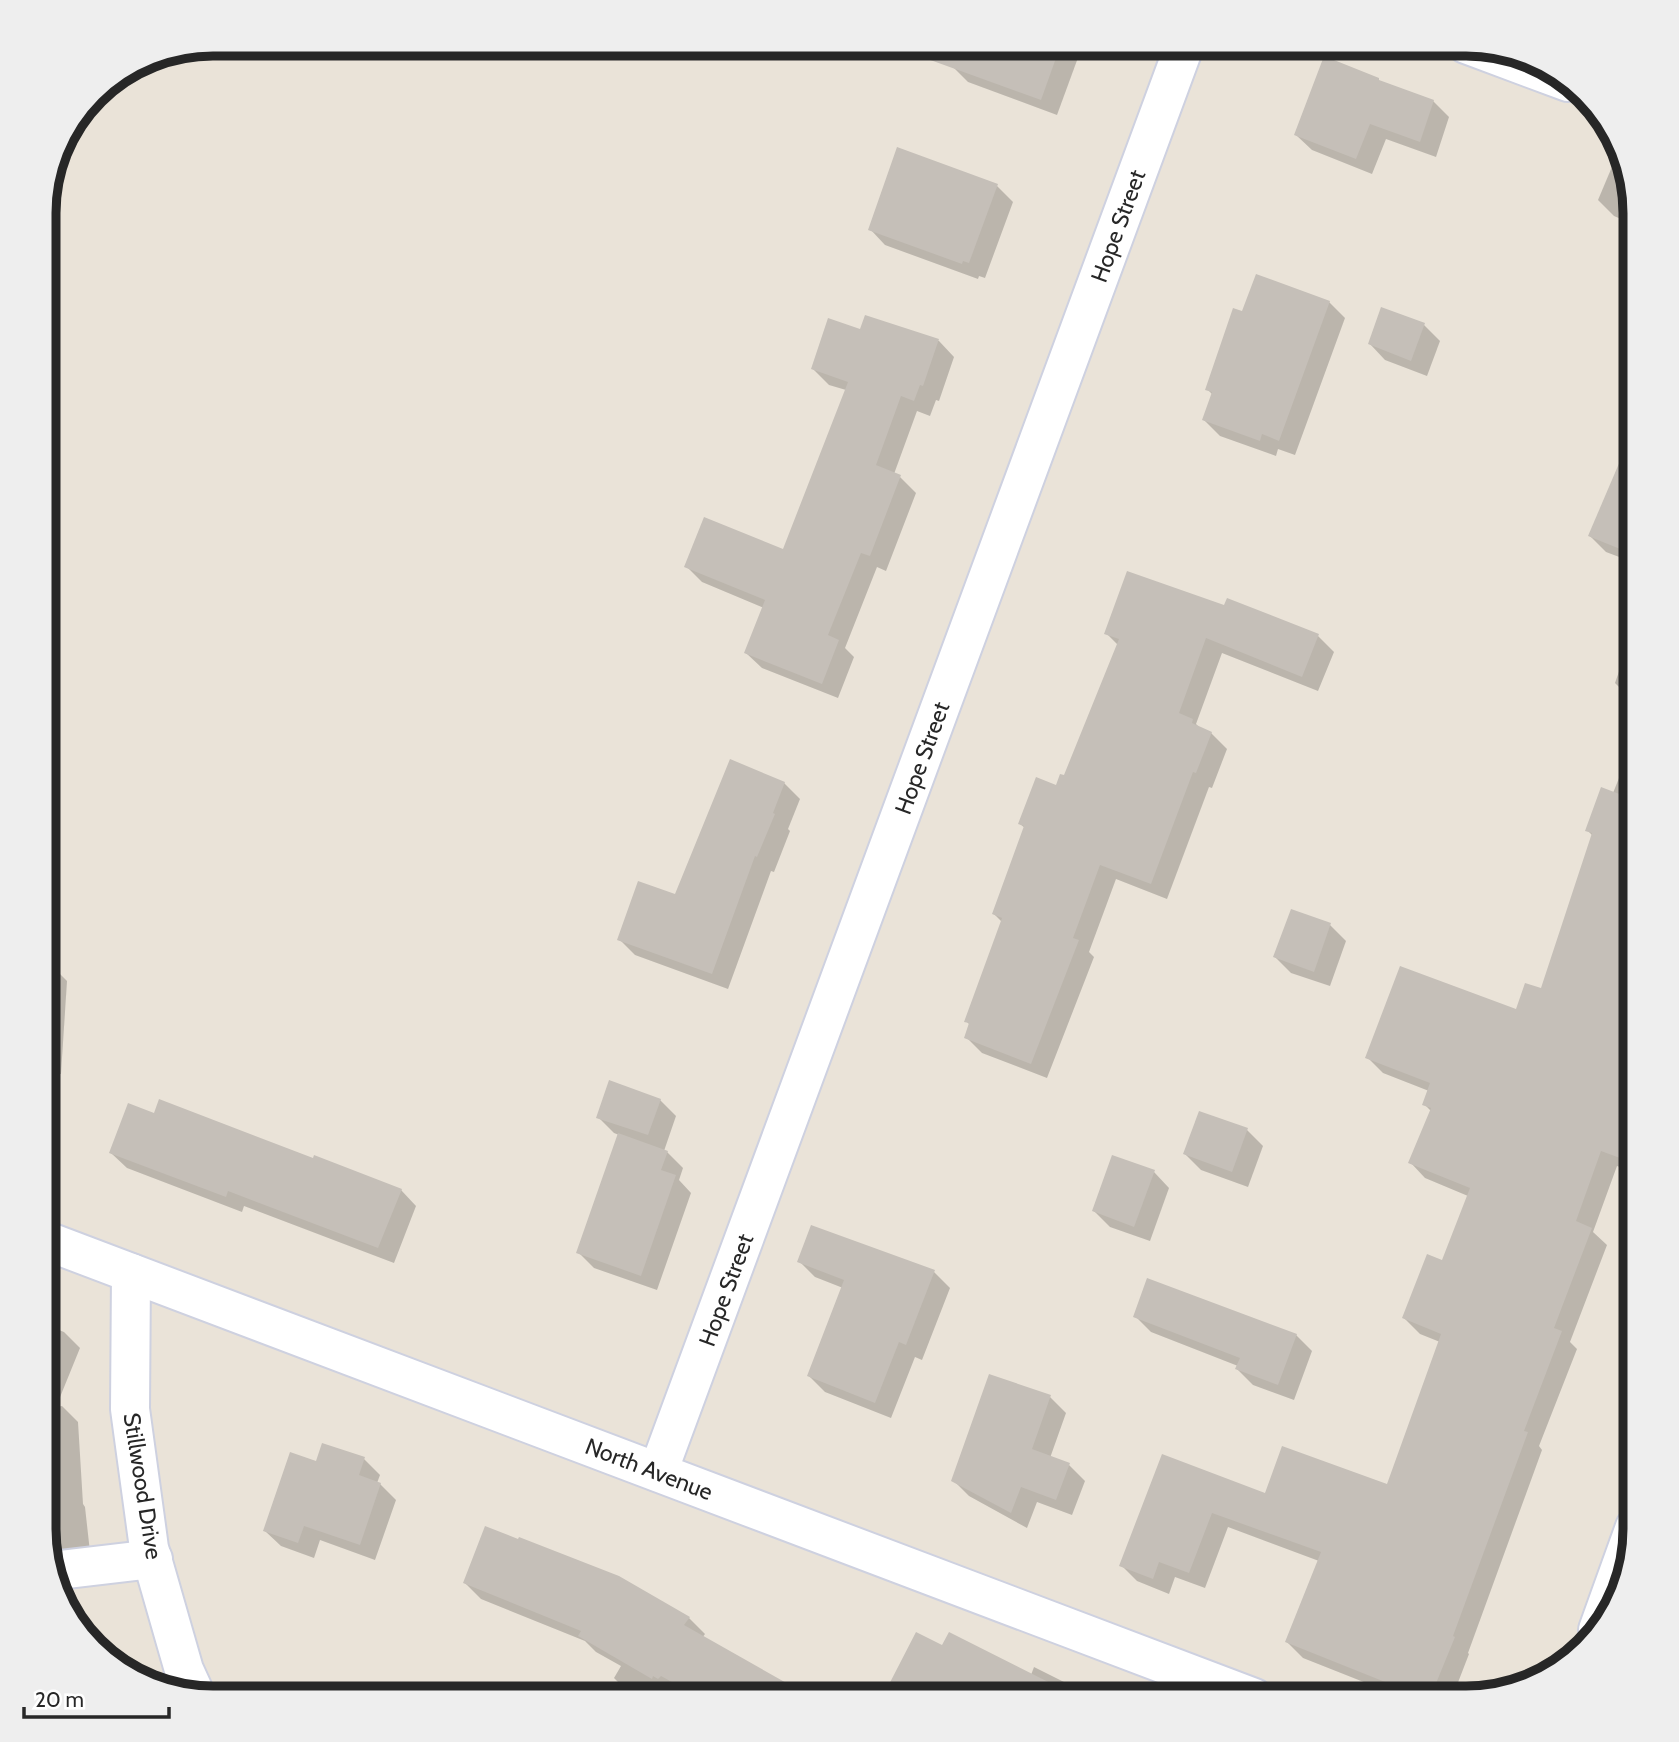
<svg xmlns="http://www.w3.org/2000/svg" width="1679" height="1742" font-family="Cabin,sans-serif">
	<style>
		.shadow { fill: #0003 }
		.building { fill: #c5bfb8 }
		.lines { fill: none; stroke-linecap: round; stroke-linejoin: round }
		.minor-casing { stroke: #ced1e0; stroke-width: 42 }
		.minor { stroke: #fff; stroke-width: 38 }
		.labels { text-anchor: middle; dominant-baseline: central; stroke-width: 6; stroke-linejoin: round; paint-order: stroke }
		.street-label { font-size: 23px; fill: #272727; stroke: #fff }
		.rim { fill: none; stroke: #272727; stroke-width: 9 }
	</style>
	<rect width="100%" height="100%" fill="#eae3d8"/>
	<!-- shadow -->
	<g class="shadow">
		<path d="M 960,44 L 1083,44 L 1057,115 L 968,82 L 952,66 Z"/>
		<path d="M 1433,101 L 1449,117 L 1436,157 L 1386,139 L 1372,174 L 1312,150 L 1296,135 Z"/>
		<path d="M 1614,162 L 1628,168 L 1635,212 L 1635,225 L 1614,216 L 1598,200 Z"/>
		<path d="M 997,186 L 1013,202 L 985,278 L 979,276 L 978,279 L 885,245 L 870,229 Z"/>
		<path d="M 1329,302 L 1345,318 L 1295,455 L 1278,449 L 1276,456 L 1220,436 L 1204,420 L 1213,395 L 1207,389 Z"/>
		<path d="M 866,317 L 939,341 L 954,357 L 939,401 L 936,400 L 930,416 L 917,411 L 894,474 L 900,477 L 916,493 L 886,571 L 877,567 L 845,648 L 854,657 L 838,698 L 762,668 L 746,653 L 764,608 L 702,582 L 686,566 L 784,551 L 846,390 L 829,385 L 813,369 L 862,331 Z"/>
		<path d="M 1424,325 L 1440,341 L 1427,376 L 1385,360 L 1370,344 Z"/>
		<path d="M 1635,405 L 1635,563 L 1606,552 L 1590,536 L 1629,443 L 1624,437 Z"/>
		<path d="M 1225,607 L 1318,636 L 1334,652 L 1318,691 L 1222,653 L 1196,724 L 1201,729 L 1211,733 L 1227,749 L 1212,788 L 1209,787 L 1167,899 L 1116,879 L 1089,952 L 1094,957 L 1047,1078 L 982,1053 L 966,1037 L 970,1025 L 966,1021 L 1002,922 L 994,914 L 1025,828 L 1020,824 L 1065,777 L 1118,645 L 1106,633 Z"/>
		<path d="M 1631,637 L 1635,639 L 1635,700 L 1631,699 L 1615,683 Z"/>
		<path d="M 1619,778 L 1635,784 L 1635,1173 L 1617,1166 L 1593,1232 L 1607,1245 L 1570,1342 L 1577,1349 L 1539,1446 L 1542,1450 L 1468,1653 L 1469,1654 L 1452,1698 L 1404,1698 L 1303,1658 L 1287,1642 L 1319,1561 L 1228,1527 L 1205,1588 L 1175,1577 L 1169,1594 L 1137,1581 L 1121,1565 L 1163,1456 L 1266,1495 L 1388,1486 L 1440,1342 L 1420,1334 L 1404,1318 L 1443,1263 L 1468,1196 L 1425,1178 L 1410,1162 L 1431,1111 L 1424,1104 L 1429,1091 L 1383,1073 L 1367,1057 L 1517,1012 L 1543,990 L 1593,836 L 1587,830 L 1613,793 Z"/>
		<path d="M 784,783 L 800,799 L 788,829 L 790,831 L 774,872 L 771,871 L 728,989 L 635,955 L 619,939 L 676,896 Z"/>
		<path d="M 1330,925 L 1346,941 L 1330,986 L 1291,973 L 1275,957 Z"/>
		<path d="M 44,965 L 51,965 L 67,981 L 61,1074 L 44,1074 Z"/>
		<path d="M 660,1100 L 676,1116 L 664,1151 L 667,1152 L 683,1168 L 679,1180 L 691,1193 L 657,1290 L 594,1268 L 578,1252 L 619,1135 L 614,1133 L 598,1117 Z"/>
		<path d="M 155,1115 L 314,1160 L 401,1190 L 416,1206 L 394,1263 L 244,1206 L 242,1212 L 127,1168 L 111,1153 Z"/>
		<path d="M 1247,1130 L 1263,1146 L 1248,1187 L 1201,1170 L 1185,1154 Z"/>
		<path d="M 1154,1172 L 1169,1188 L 1150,1241 L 1110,1227 L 1094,1211 Z"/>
		<path d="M 799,1261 L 934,1272 L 950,1288 L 922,1360 L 915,1357 L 891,1418 L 825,1392 L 809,1376 L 843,1288 L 815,1277 Z"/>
		<path d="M 1135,1316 L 1296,1335 L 1312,1351 L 1294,1400 L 1253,1385 L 1237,1369 L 1238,1366 L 1151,1332 Z"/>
		<path d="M 44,1324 L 64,1332 L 80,1348 L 56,1407 L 62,1406 L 78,1422 L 83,1504 L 85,1507 L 90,1552 L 48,1556 L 44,1530 Z"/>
		<path d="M 1050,1397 L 1066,1413 L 1050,1458 L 1069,1465 L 1085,1481 L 1072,1515 L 1037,1502 L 1027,1528 L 969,1496 L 953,1480 Z"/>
		<path d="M 364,1459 L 380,1475 L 377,1483 L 380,1484 L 396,1500 L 375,1560 L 320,1540 L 314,1558 L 281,1546 L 265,1531 L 317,1463 Z"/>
		<path d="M 465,1583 L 689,1618 L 705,1634 L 702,1638 L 802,1694 L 806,1698 L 637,1698 L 630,1694 L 614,1678 L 621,1666 L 596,1652 L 585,1641 L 481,1599 Z"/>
		<path d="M 917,1634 L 943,1648 L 1031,1675 L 1034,1667 L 1082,1691 L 1089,1698 L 884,1698 Z"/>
	</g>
	<!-- building -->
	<g class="building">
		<path d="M 901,44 L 1061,44 L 1041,100 L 900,49 Z"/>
		<path d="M 1324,56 L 1379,78 L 1379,80 L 1434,100 L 1420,142 L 1370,124 L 1356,159 L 1294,135 Z"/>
		<path d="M 897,147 L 998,184 L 969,263 L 963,261 L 962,264 L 868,230 Z"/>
		<path d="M 1256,274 L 1330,301 L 1279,441 L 1262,434 L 1260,441 L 1202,420 L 1212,392 L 1205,390 L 1233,308 L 1242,311 Z"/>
		<path d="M 1381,307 L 1425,323 L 1411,361 L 1368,344 Z"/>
		<path d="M 865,315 L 939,339 L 923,386 L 920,385 L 914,401 L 901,396 L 876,465 L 901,475 L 870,556 L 861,553 L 828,635 L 839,640 L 822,684 L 744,653 L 765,600 L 684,567 L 704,517 L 783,549 L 848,382 L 811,369 L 828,318 L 860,329 Z"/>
		<path d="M 1635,426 L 1635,555 L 1588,536 Z"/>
		<path d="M 1127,571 L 1224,605 L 1227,598 L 1319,634 L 1302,677 L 1206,638 L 1179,713 L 1193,719 L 1192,723 L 1212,732 L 1196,773 L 1193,772 L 1151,884 L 1100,865 L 1073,938 L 1079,940 L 1031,1064 L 964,1038 L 969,1023 L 964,1022 L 1002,918 L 992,914 L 1024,826 L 1018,824 L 1036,777 L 1056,785 L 1060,774 L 1064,775 L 1119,639 L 1104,634 Z"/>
		<path d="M 730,759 L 785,782 L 773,813 L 775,814 L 757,857 L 755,856 L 712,974 L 617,940 L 638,881 L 675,894 Z"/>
		<path d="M 1601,787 L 1635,800 L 1635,1113 L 1620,1158 L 1601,1151 L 1576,1221 L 1592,1228 L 1554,1328 L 1562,1331 L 1524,1431 L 1528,1432 L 1453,1636 L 1455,1637 L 1430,1698 L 1425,1698 L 1285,1642 L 1321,1552 L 1212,1513 L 1189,1573 L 1159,1562 L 1153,1579 L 1119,1566 L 1162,1454 L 1265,1493 L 1282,1446 L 1387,1484 L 1441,1334 L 1402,1318 L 1427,1254 L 1442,1260 L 1470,1188 L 1408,1163 L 1431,1108 L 1422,1105 L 1430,1083 L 1365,1058 L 1400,966 L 1516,1009 L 1525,983 L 1541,988 L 1592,833 L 1585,831 Z"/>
		<path d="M 1291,909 L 1331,923 L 1314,972 L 1273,957 Z"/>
		<path d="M 609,1080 L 661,1099 L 648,1135 L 596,1118 Z"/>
		<path d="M 159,1099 L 313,1158 L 314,1155 L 402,1189 L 378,1248 L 228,1191 L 226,1197 L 109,1153 L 128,1103 L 154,1113 Z"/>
		<path d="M 1199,1111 L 1248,1128 L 1232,1172 L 1183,1154 Z"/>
		<path d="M 618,1133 L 668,1151 L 661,1170 L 676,1175 L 641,1276 L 576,1253 Z"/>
		<path d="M 1112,1155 L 1155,1170 L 1134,1227 L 1092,1211 Z"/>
		<path d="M 811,1225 L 935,1270 L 906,1345 L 899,1342 L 875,1403 L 807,1376 L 844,1280 L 797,1262 Z"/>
		<path d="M 1147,1278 L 1297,1334 L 1278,1385 L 1235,1369 L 1240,1358 L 1133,1317 Z"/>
		<path d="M 989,1374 L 1051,1395 L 1032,1449 L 1070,1463 L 1056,1500 L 1021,1487 L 1011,1513 L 951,1481 Z"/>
		<path d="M 322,1443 L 365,1457 L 359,1475 L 381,1483 L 360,1545 L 304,1526 L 298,1543 L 263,1531 L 290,1452 L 316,1461 Z"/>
		<path d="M 485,1526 L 518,1539 L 519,1537 L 619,1576 L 690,1617 L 684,1625 L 813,1698 L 701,1698 L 661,1676 L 658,1679 L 653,1676 L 652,1679 L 578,1636 L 581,1631 L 463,1583 Z"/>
		<path d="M 916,1632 L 942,1645 L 949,1632 L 1080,1698 L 882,1698 Z"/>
	</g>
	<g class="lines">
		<!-- minor casing -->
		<g class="minor-casing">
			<g id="minor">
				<path d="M 1466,44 L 1568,82"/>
				<path d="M 44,1240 L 1254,1698"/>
				<path d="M 131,1273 L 130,1409 L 149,1548 L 184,1670 L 195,1694"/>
				<path d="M 658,1472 L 1185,44"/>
				<path d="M 51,1571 L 153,1559"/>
				<path d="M 1598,1630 L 1635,1527"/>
			</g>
		</g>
		<!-- minor -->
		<use href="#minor" class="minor"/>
	</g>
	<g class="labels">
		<!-- street labels -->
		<g class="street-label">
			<text transform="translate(1118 226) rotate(-70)">Hope Street</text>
			<text transform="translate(922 758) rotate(-70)">Hope Street</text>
			<text transform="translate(726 1290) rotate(-70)">Hope Street</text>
			<text transform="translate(649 1469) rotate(21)">North Avenue</text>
			<text transform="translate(143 1486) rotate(81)">Stillwood Drive</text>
		</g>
	</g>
	<!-- crop -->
	<path d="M0 0H1679V1742H0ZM213 56H1466A157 157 0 0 1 1623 213V1529A157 157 0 0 1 1466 1686H213A157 157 0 0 1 56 1529V213A157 157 0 0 1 213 56Z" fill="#eee" fill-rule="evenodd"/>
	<path class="rim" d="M213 56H1466A157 157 0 0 1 1623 213V1529A157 157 0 0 1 1466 1686H213A157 157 0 0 1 56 1529V213A157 157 0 0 1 213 56Z"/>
	<!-- scale -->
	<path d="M24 1707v10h145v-10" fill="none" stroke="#272727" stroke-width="3.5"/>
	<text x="35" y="1707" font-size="21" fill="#272727" stroke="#ffffff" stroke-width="5" paint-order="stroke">20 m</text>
</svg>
